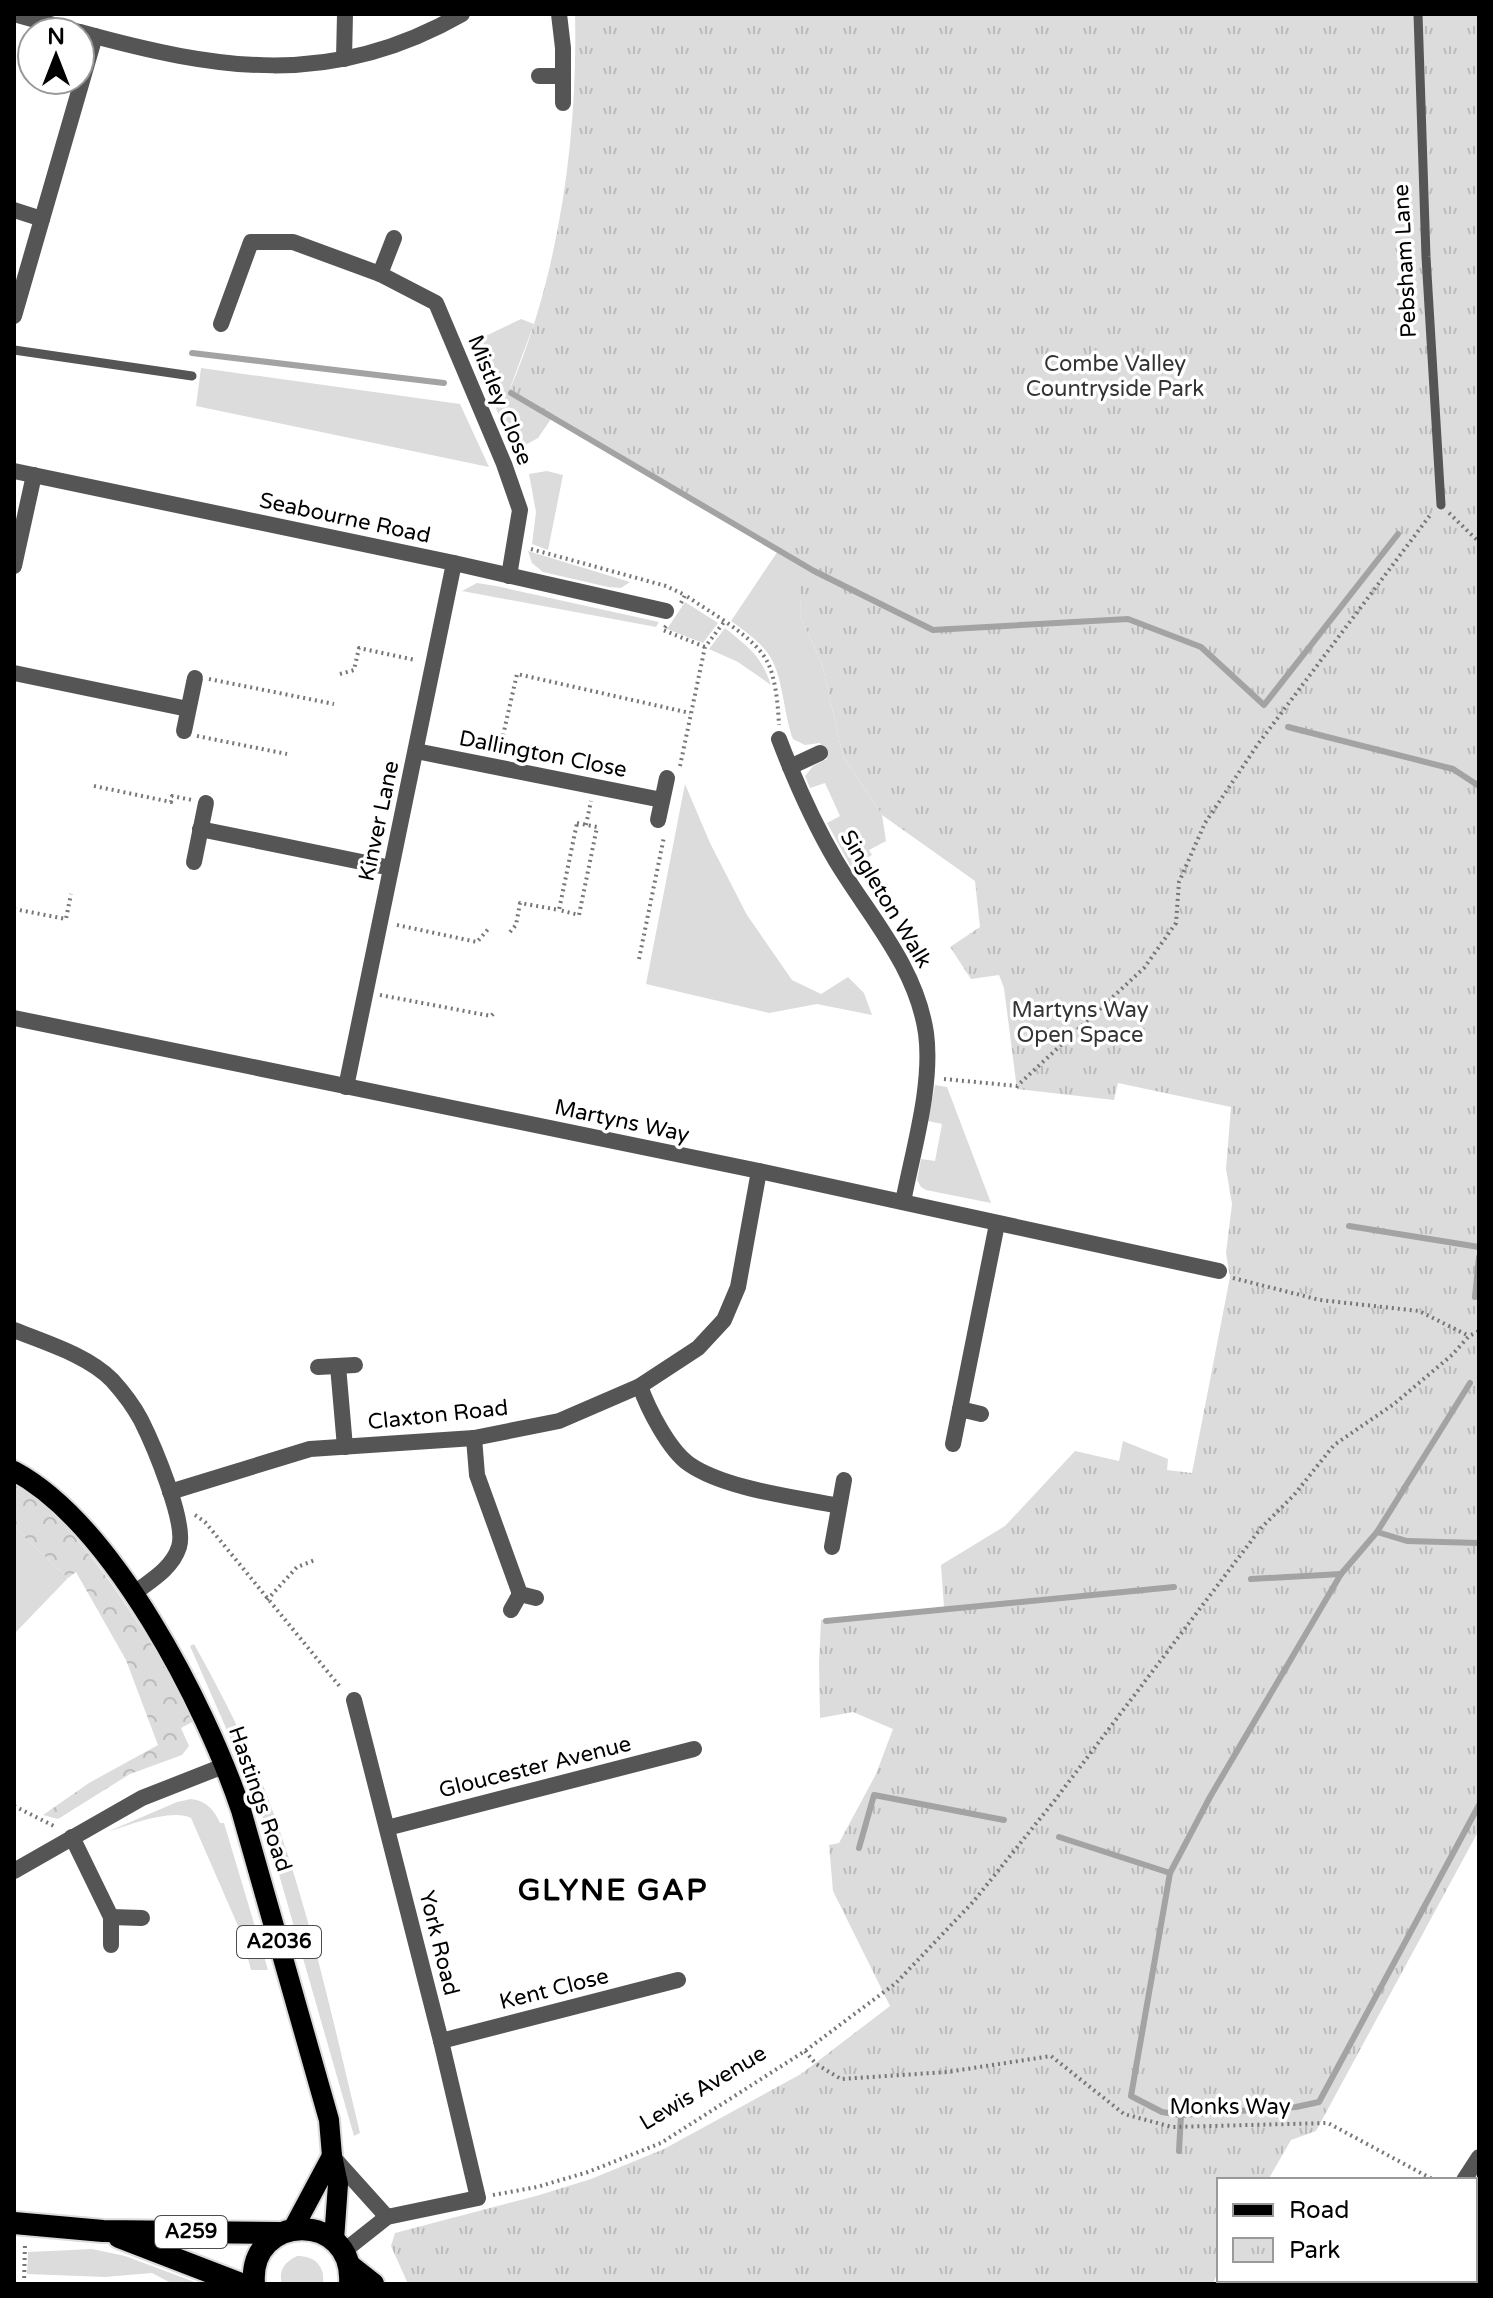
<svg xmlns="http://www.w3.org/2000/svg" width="1493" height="2298" font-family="'Varela Round',sans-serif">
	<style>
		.grass { fill: #dcdcdc }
		.forest { fill: url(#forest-crowns) }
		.park { fill: url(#park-tufts) }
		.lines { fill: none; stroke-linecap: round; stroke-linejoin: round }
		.stream { stroke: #a3a3a3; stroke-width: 6 }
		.primary-casing { stroke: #dbdbdb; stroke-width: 24 }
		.trunk-casing { stroke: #dbdbdb; stroke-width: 26 }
		.path { stroke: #777; stroke-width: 4; stroke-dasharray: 2 4; stroke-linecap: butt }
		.service { stroke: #555; stroke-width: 9 }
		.minor { stroke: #555; stroke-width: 16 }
		.primary { stroke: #000; stroke-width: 20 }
		.trunk { stroke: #000; stroke-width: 22 }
		.labels { text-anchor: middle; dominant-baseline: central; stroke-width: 7; stroke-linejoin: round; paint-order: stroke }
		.shield { fill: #fff; stroke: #4c4c4c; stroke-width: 2 }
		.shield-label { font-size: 20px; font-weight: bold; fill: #000 }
		.street-label { font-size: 22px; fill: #000; stroke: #fff }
		.park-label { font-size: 22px; fill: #333; stroke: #fff }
		.district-label { font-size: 30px; font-weight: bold; letter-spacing: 2px; fill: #000; stroke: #fff }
	</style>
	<defs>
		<pattern id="forest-crowns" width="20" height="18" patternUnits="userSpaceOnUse" patternTransform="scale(2)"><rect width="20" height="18" fill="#dcdcdc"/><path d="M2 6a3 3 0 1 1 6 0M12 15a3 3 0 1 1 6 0" fill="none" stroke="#bbb"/></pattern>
		<pattern id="park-tufts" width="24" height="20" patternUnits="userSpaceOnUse" patternTransform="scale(2)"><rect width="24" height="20" fill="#dcdcdc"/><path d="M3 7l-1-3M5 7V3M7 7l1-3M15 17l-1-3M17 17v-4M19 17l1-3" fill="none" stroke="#bbb"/></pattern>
	</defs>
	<rect width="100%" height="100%" fill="#fff"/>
	<!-- grass -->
	<g class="grass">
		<path d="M 521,319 L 534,324 L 510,388 L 555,413 L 538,438 L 514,451 L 469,344 Z"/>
		<path d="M 201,368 L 460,404 L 489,467 L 196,406 Z"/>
		<path d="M 547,471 L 563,475 L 548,550 L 532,544 L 536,512 L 529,474 Z"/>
		<path d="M 780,548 L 803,561 L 800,616 L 822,664 L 843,756 L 882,815 L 886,841 L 869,850 L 872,855 L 851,867 L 827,823 L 840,816 L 825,783 L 810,788 L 805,776 L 813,766 L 827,759 L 820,743 L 805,745 L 793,739 C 784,715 783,680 772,660 C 763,643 746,632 731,621 Z"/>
		<path d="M 528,551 L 630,582 L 621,588 L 608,587 L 543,572 L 532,563 Z"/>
		<path d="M 477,583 L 496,586 L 659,622 L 656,627 L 462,591 Z"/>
		<path d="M 685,602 L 718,623 L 703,643 L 667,629 Z"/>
		<path d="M 725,628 C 748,647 761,655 771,685 L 738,662 L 709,649 Z"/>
		<path d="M 685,784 L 710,843 L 747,915 L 792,980 L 821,994 L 848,977 L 864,993 L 872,1015 L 817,1004 L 769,1013 L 646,984 Z"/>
		<path d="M 935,1085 L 947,1087 L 991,1203 L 926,1190 L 921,1187 L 917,1180 L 921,1159 L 935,1161 L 942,1124 L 928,1121 Z"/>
		<path d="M 14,1527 L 68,1578 L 14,1634 Z"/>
		<path d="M 194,1644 C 222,1694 248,1745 268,1798 C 309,1907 333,2021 360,2133 L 354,2136 L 258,1801 L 190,1646 Z"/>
		<path d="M 191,1799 C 207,1801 214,1810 220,1823 L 224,1823 L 268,1970 L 251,1970 L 242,1935 L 191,1818 C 171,1808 127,1826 107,1832 L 177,1802 Z"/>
		<path d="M 92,2249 L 125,2256 L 200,2284 L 173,2284 L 152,2273 L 105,2277 L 27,2274 L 28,2252 Z"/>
		<path d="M 297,2256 C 315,2256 325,2266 323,2284 L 282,2284 C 278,2270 285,2262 297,2256 Z"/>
	</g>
	<!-- forest -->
	<path class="forest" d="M 14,1483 C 85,1526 155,1648 196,1720 L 181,1728 L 189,1746 L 182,1755 L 130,1774 L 58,1819 L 43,1815 L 89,1783 L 158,1745 L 126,1660 L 76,1572 L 68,1578 L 14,1527 Z"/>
	<!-- park -->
	<path class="park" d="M 575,14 L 1479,14 L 1479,1830 L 1316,2131 L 1291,2140 L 1268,2180 L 1219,2180 L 1219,2269 L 1213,2284 L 408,2284 L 391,2246 L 395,2233 L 536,2196 L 591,2179 L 664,2149 L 801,2074 L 890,2006 L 833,1891 L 829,1845 L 839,1843 L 876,1774 L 893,1729 L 853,1712 L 820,1718 L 819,1664 L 821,1620 L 944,1607 L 941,1565 L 1005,1526 L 1075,1451 L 1119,1461 L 1123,1441 L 1168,1459 L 1167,1470 L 1192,1473 L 1230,1277 L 1226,1253 L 1232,1204 L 1226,1169 L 1231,1107 L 1118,1083 L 1114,1100 L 1017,1089 L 1004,988 L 999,975 L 971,979 L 950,947 L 980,927 L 975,881 L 882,815 L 843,756 L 822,664 L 800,616 L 802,561 L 510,389 C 559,275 578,137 575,14 Z"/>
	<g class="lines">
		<!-- stream -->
		<g class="stream">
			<path d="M 192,353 L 444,383"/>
			<path d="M 511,393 L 814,571 L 933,630 L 1128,619 L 1201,647 L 1264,705 L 1398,534"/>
			<path d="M 1288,727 L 1453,769 L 1479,786"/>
			<path d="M 1349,1226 L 1479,1247"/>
			<path d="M 1475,1297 L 1479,1257"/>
			<path d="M 1377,1532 L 1407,1541 L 1479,1543"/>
			<path d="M 1251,1579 L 1341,1574"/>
			<path d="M 826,1621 L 1174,1587"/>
			<path d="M 1059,1837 L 1170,1873"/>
			<path d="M 859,1848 L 874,1795 L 1004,1820"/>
			<path d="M 1181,2115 L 1296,2107 L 1319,2102 L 1479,1805"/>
			<path d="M 1179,2151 L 1181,2115 L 1162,2112 L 1131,2096 L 1170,1873 L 1210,1797 L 1341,1574 L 1377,1532 L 1470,1383"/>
		</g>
		<!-- primary casing -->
		<g class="primary-casing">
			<g id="primary">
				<path d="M 14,1471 C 113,1524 206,1706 241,1810 L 329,2120 L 332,2156 L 338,2184 L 334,2240"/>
				<path d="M 293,2229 L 332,2156"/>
			</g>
		</g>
		<!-- trunk casing -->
		<g class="trunk-casing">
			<g id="trunk">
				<path d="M 14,2223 L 103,2231 L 280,2233"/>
				<path d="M 119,2237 L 241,2284"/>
				<path d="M 350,2266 L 373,2284"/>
				<path d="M 254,2284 C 248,2212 355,2210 350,2284"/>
			</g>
		</g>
		<!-- path -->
		<g class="path">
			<path d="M 1449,513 L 1479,542"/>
			<path d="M 531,549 L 666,586 L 685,595"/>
			<path d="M 681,603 L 685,595 C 709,612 755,636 768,663 C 776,680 778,706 779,725"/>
			<path d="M 666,626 L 663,630 L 705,647"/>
			<path d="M 340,674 L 354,670 L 359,648 L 415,660"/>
			<path d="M 209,679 L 334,704"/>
			<path d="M 197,736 L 287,754"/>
			<path d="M 499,753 L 517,674 L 690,713"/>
			<path d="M 680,766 L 705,647 L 724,622"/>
			<path d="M 94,786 L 171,802 L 172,796 L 192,800"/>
			<path d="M 577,823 L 597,827 L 579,915 L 559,910 Z"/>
			<path d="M 586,825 L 591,801"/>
			<path d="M 14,909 L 66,919 L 71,894"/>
			<path d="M 397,925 L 477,942 L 490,927"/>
			<path d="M 510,932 L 516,925 L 520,903 L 559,910"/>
			<path d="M 639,959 L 664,837"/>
			<path d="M 380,995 L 491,1016 L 495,1012"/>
			<path d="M 944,1079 L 1017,1086 L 1144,968 L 1176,923 L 1179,882 L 1205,823 L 1258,744 L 1431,514"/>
			<path d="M 1233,1278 L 1320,1300 L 1419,1311 L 1469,1336"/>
			<path d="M 195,1515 L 205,1522 L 341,1688"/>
			<path d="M 267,1600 L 297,1567 L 315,1560"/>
			<path d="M 14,1806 L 56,1827"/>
			<path d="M 805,2051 L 816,2064 L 841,2079 L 947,2072 L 1051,2056 L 1124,2114 L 1172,2127 L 1328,2123 L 1434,2180"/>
			<path d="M 493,2195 L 537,2187 L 588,2172 L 661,2143 L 805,2051 L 896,1983 L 973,1902 L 1055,1800 L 1261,1528 L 1294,1495 L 1334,1445 L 1394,1404 L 1452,1355 L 1469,1336 L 1479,1331"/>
			<path d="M 24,2284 L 25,2242"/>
		</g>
		<!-- service -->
		<g class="service">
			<path d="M 1418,14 L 1426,257 L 1441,505"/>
			<path d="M 14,350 L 192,376"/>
		</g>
		<!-- minor -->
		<g class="minor">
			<path d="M 14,14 L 79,32"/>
			<path d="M 559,14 L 563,48 L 563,103"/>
			<path d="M 80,32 C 218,70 331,89 462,14"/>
			<path d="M 344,59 L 345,14"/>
			<path d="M 539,76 L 563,76"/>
			<path d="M 14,210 L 42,219"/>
			<path d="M 380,274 L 394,238"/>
			<path d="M 14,316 L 95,36"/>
			<path d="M 221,324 L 251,242 L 293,242 L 380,274 L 436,303 L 504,464 L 520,510 L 509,576"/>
			<path d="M 14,471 L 454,563 L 666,611"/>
			<path d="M 14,566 L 34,475"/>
			<path d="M 14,673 L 188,709"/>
			<path d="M 184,731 L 195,678"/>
			<path d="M 779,739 C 795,781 813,822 836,861 C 869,916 916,966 926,1033 C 933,1085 913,1150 903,1202"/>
			<path d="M 416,751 L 662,800"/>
			<path d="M 790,767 L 820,753"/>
			<path d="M 658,820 L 667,778"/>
			<path d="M 200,829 L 391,868"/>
			<path d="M 194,862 L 206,803"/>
			<path d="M 14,1018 L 759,1171 L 1219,1271"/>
			<path d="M 346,1087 L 454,563"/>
			<path d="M 14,1330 C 46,1343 87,1355 112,1380 C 122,1391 134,1407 141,1420 C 153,1444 187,1523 179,1547 C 172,1569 150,1581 133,1594"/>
			<path d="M 338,1366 L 345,1447"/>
			<path d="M 318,1367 L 355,1365"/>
			<path d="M 640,1386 C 648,1409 669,1450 689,1464 C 725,1489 795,1497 839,1506"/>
			<path d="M 960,1409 L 981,1414"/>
			<path d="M 474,1438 L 477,1475 L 520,1594"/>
			<path d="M 953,1444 L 997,1224"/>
			<path d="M 170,1492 L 310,1449 L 474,1438 L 559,1421 L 640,1386 L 698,1348 L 724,1320 L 738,1287 L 759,1171"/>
			<path d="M 832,1547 L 844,1480"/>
			<path d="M 511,1610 L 520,1594 L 536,1598"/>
			<path d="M 387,1828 L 694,1749"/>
			<path d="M 72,1837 L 111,1917 L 111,1945"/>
			<path d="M 14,1871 L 142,1798 L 226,1765"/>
			<path d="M 111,1917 L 142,1918"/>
			<path d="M 441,2041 L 678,1980"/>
			<path d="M 333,2157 L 387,2217"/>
			<path d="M 1464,2180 L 1479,2157"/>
			<path d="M 344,2251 L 387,2217 L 478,2198 L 441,2041 L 354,1700"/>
			<path d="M 1396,2284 L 1399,2280"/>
		</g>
		<!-- primary -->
		<use href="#primary" class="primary"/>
		<!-- trunk -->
		<use href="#trunk" class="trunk"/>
	</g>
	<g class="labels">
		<!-- shield labels -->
		<g class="shield">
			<rect x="237" y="1926" width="84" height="32" rx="6"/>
			<rect x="155" y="2216" width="72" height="32" rx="6"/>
		</g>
		<g class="shield-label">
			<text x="279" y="1942">A2036</text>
			<text x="191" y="2232">A259</text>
		</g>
		<!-- street labels -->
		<g class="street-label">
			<text transform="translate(1405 261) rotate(-93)">Pebsham Lane</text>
			<text transform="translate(500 400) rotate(68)">Mistley Close</text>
			<text transform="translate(345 518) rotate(12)">Seabourne Road</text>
			<text transform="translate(543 754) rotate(11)">Dallington Close</text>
			<text transform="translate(379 821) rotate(-78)">Kinver Lane</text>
			<text transform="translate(886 899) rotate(59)">Singleton Walk</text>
			<text transform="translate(622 1121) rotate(12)">Martyns Way</text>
			<text transform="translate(438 1415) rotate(-6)">Claxton Road</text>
			<text transform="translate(535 1767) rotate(-14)">Gloucester Avenue</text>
			<text transform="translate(260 1799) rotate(71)">Hastings Road</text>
			<text transform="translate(439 1943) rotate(76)">York Road</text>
			<text transform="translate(554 1989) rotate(-14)">Kent Close</text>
			<text transform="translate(703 2088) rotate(-31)">Lewis Avenue</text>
			<text x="1230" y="2107">Monks Way</text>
		</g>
		<!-- park labels -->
		<g class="park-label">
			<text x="1115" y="364">Combe Valley<tspan x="1115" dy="25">Countryside Park</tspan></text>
			<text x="1080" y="1010">Martyns Way<tspan x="1080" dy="25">Open Space</tspan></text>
		</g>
		<!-- district labels -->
		<g class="district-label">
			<text x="613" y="1890">GLYNE GAP</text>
		</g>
	</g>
	<!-- border -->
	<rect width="1493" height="2298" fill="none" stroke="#000000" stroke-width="32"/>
	<!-- legend -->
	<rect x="1217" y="2178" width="260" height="104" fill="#ffffff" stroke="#999999" stroke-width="2"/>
	<rect x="1233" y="2204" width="40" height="12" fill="#000000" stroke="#999999" stroke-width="2"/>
	<text x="1289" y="2218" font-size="24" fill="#000000">Road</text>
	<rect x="1233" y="2238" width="40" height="24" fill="url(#park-tufts)" stroke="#999999" stroke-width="2"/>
	<text x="1289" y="2258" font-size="24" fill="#000000">Park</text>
	<!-- north arrow -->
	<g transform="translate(56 56)"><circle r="38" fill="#ffffff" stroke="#999999" stroke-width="2"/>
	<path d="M0-6L14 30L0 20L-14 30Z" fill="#000000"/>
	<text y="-12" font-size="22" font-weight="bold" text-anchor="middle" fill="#000000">N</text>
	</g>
</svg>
